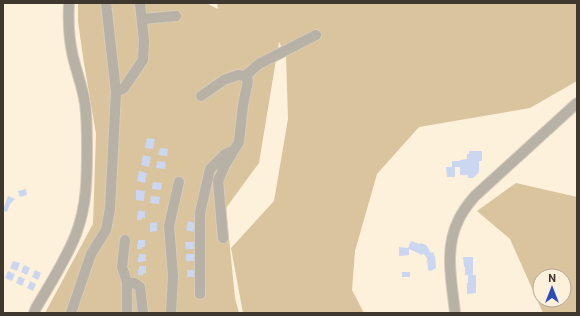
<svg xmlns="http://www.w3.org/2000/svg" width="580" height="316" font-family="Roboto,sans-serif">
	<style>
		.green { fill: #dac49d; fill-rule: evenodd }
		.building { fill: #cbd6f0 }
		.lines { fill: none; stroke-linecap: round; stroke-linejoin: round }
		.minor-casing { stroke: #d7ccb9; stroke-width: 12 }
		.minor { stroke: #b7b1a6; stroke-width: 10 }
	</style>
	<rect width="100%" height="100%" fill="#fdf1dc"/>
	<!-- green -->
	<g class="green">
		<path d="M 78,3 L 206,3 L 218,9 L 217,3 L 577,3 L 577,81 L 530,108 L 419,127 L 377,174 L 355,251 L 352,290 L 364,313 L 243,313 L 231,248 L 274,201 L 288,119 L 286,55 L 279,42 L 259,163 L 226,208 L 235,298 L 239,313 L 45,313 L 93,224 L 96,134 L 83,57 L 78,21 Z"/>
		<path d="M 516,183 L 577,197 L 577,313 L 543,313 L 510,239 L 477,211 ZM 540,276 L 564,276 L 564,300 L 540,300 Z"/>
	</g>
	<!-- building -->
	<g class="building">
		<path d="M 147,138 L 155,139 L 153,149 L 145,148 Z"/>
		<path d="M 160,148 L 168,149 L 167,156 L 158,155 Z"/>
		<path d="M 469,151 L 482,151 L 482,161 L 479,161 L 479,172 L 473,178 L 468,178 L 468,175 L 460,175 L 460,167 L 455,167 L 455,177 L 447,177 L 446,167 L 452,167 L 452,161 L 460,161 L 460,160 L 467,159 L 467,154 L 469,154 Z"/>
		<path d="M 143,155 L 151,157 L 149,167 L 141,165 Z"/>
		<path d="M 157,161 L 166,162 L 165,169 L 156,168 Z"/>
		<path d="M 139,171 L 147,173 L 145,183 L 137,181 Z"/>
		<path d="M 153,182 L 162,183 L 161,190 L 152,189 Z"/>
		<path d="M 26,189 L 27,195 L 20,197 L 18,191 Z"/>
		<path d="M 136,190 L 145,191 L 144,201 L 136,200 Z"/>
		<path d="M 8,196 L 15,199 L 10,204 L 7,212 L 3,211 L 3,210 Z"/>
		<path d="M 151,196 L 160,197 L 159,204 L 150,203 Z"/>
		<path d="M 138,211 L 145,211 L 145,218 L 142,218 L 142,220 L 137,220 L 137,215 L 138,215 Z"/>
		<path d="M 188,221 L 195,223 L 193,232 L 186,230 Z"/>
		<path d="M 157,222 L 157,231 L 150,232 L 150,223 Z"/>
		<path d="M 138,240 L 145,240 L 145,247 L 142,247 L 142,249 L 137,249 L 137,244 L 138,244 Z"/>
		<path d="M 411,241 L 420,244 L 421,243 L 426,245 L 428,248 L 431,253 L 433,252 L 435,257 L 436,268 L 431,271 L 428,270 L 427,258 L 424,254 L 422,255 L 409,249 L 409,255 L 399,256 L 399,247 L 408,248 Z"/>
		<path d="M 185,242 L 194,242 L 195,249 L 186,249 Z"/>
		<path d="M 139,254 L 146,254 L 146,261 L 143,261 L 143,262 L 138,262 L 138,257 L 139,257 Z"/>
		<rect x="186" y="254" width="9" height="7"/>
		<path d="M 463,257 L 473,257 L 473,275 L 476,275 L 476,293 L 467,294 L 467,283 L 468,283 L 468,275 L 465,275 L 465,267 L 464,267 Z"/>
		<path d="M 13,261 L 20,263 L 17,271 L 10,268 Z"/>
		<path d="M 24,265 L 30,268 L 27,275 L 21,272 Z"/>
		<path d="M 139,266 L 146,266 L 146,273 L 143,273 L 143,275 L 138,275 L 138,270 L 139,270 Z"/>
		<path d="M 35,270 L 41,273 L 38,280 L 32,277 Z"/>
		<path d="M 187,270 L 196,270 L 197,277 L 187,277 Z"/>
		<path d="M 8,271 L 15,274 L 12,281 L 5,278 Z"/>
		<rect x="402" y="272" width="8" height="5"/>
		<path d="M 19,276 L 25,279 L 22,286 L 16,283 Z"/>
		<path d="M 30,281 L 36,284 L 33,291 L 27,288 Z"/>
	</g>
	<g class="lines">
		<!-- minor casing -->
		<g class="minor-casing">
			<g id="minor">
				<path d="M 106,3 L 116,92 L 124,88 L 143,60 L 144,40 L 140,4"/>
				<path d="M 142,19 L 176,16"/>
				<path d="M 245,76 L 259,64 L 316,35"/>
				<path d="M 201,96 L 224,80 L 238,75 L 245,76 L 248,81 L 243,105 L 239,142 L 225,165 L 218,181 L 223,238"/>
				<path d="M 125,240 L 122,267 L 127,282 L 127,313"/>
				<path d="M 127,282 L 134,283 L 140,287 L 143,313"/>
				<path d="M 200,294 L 200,213 L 210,169 L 225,154 L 233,151"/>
				<path d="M 34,313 L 36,308 C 50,284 66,260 76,234 C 87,206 87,176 87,147 C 87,133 87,118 85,104 C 83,89 77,73 73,57 C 69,40 68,21 69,3"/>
				<path d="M 71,313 L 91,254 L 106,230 L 110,209 L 116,92"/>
				<path d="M 171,313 L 173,276 L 169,226 L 179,182"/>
				<path d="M 455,313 C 452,283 444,250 458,221 C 462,212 468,204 475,196 L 577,103"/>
			</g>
		</g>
		<!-- minor -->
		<use href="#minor" class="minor"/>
	</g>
	<!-- border -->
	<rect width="580" height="316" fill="none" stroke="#3e382e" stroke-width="8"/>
	<!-- north arrow -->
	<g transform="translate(552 288)"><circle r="19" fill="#fdf1dc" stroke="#b1a796"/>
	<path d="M0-3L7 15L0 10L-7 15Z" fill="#2b4bbb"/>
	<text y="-6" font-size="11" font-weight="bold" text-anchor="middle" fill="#3e382e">N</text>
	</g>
</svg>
